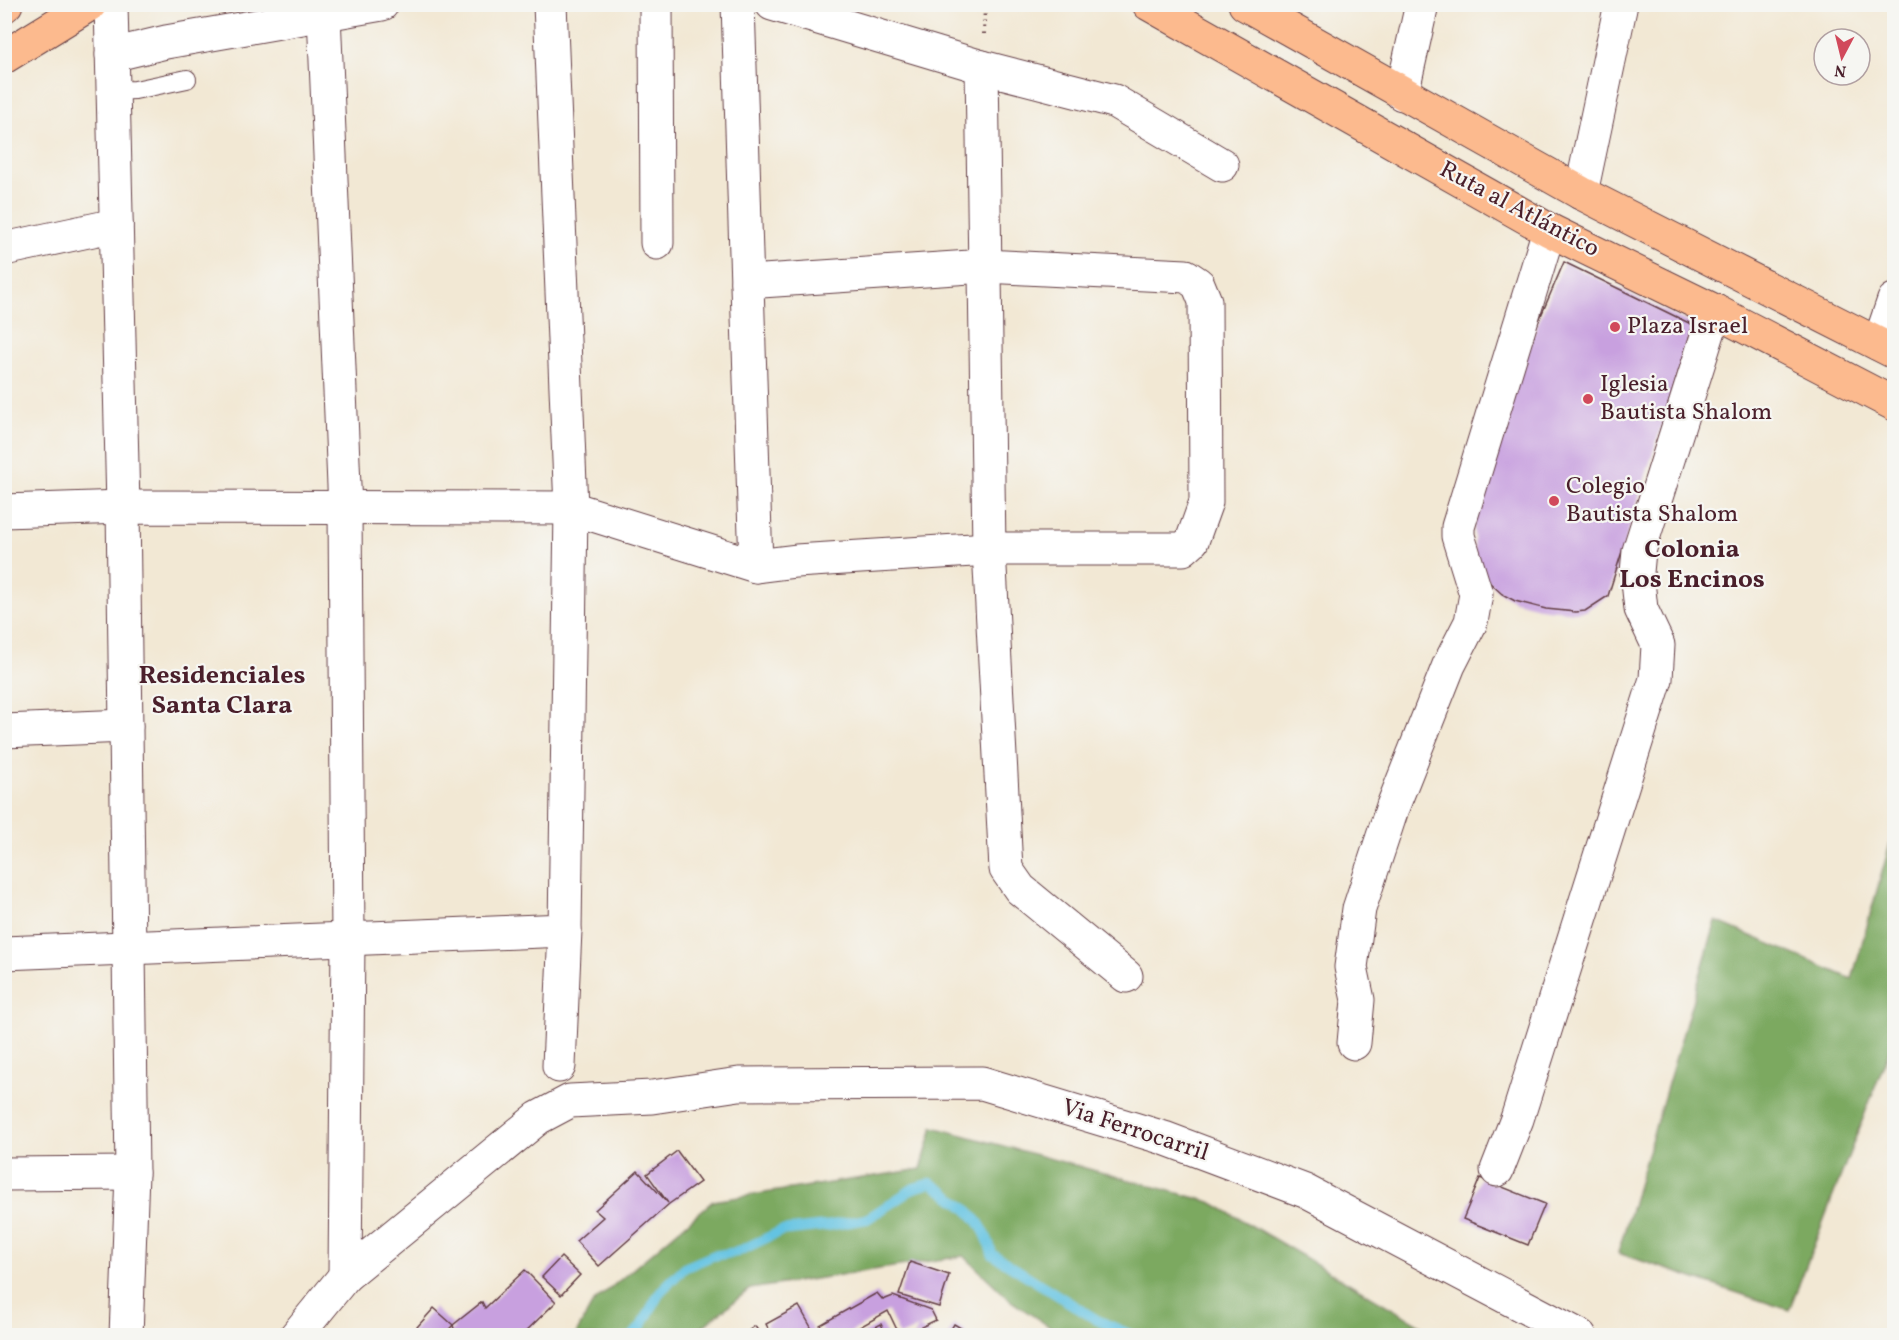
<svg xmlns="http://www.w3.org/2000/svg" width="1899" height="1340" font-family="Vollkorn,serif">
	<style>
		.forest { fill: #7ca961; stroke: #636446; stroke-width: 1.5 }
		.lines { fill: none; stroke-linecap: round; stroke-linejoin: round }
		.stream { stroke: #64c3e2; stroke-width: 10 }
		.building { fill: #c8a0df }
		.lane-casing { stroke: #633d44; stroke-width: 20 }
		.street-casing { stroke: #633d44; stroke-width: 35 }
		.highway-casing { stroke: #633d44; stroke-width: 35 }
		.path { stroke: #633d44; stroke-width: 4; stroke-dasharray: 1.5 4.5; stroke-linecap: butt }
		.lane { stroke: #fff; stroke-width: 18 }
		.street { stroke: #fff; stroke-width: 33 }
		.highway { stroke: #fcba8e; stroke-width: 33 }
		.poi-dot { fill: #d1495b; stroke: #f6f6f2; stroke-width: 2 }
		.labels { text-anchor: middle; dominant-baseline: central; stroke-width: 4.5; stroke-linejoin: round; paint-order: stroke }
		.street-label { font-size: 24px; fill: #4a1f2b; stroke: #f6f6f2 }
		.poi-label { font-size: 24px; fill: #4a1f2b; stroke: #f6f6f2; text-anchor: start }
		.neighbourhood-label { font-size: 26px; font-weight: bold; fill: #4a1f2b; stroke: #f6f6f2 }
	</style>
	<rect width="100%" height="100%" fill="#f6f6f2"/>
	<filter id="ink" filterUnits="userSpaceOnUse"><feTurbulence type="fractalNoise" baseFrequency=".0167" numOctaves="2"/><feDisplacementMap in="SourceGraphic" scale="12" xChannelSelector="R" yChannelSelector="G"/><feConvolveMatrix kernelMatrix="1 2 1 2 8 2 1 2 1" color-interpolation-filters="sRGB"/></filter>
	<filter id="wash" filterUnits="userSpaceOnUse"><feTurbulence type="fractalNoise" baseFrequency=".008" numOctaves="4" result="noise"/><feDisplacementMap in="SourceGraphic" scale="24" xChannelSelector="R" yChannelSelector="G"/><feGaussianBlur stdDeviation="1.35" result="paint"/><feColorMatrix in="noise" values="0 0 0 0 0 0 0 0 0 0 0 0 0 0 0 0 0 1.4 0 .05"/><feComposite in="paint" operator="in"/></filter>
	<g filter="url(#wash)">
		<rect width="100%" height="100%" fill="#f2e8d4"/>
		<!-- forest -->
		<g class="forest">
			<path d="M 1894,830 L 1894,1046 L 1891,1046 L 1789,1310 L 1618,1253 L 1716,921 L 1852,979 Z"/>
			<path d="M 933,1127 L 1211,1202 L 1437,1335 L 1062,1335 L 1011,1301 L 964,1256 L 750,1289 L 692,1335 L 575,1336 L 593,1303 L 713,1201 L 921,1169 Z"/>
		</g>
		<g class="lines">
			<!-- stream -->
			<g class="stream">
				<path d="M 633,1336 L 642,1325 L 660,1292 L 684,1268 L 712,1256 L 737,1252 L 781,1231 L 827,1226 L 867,1219 L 914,1188 L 931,1183 C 960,1203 984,1216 992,1254 L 1097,1320 L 1134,1336"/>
				<path d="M 1221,1336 L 1232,1331 L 1246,1336"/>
			</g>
		</g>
		<g id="blocks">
			<!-- building -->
			<g class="building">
				<path d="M 1564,262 L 1693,325 L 1608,596 L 1585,611 L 1576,612 L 1546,609 L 1515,601 L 1502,594 L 1475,569 L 1473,489 L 1502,407 Z"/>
				<path d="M 677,1151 L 700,1182 L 669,1204 L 599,1266 L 576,1241 L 603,1217 L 595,1210 L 638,1171 L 668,1203 L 647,1174 Z"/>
				<path d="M 1480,1178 L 1545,1204 L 1528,1245 L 1463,1219 Z"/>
				<path d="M 561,1257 L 580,1275 L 561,1295 L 542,1277 Z"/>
				<path d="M 910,1262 L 949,1275 L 939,1307 L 899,1295 Z"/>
				<path d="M 525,1270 L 556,1302 L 521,1336 L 446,1336 L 454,1329 L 453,1325 L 482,1302 L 485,1308 Z"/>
				<path d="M 877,1293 L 883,1300 L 893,1296 L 931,1310 L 936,1320 L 919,1328 L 933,1336 L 914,1336 L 918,1328 L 900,1336 L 888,1311 L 844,1336 L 826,1336 L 820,1325 Z"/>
				<path d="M 799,1306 L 816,1336 L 772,1336 L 766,1324 Z"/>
				<path d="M 434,1308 L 453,1325 L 443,1336 L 409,1336 Z"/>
				<path d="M 881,1324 L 887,1336 L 865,1336 L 864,1333 Z"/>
				<path d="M 954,1324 L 966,1331 L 963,1336 L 947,1336 Z"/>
				<path d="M 755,1326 L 761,1336 L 741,1336 Z"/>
			</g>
		</g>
	</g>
	<g filter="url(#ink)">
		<use href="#blocks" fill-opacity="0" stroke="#633d44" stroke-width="1.5"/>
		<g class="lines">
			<!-- lane casing -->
			<g class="lane-casing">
				<path id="lane" d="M 113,91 L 135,90 L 187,79"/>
			</g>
			<!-- street casing -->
			<g class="street-casing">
				<g id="street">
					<path d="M 111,4 L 123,507 L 132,1173 L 126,1336"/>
					<path d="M 550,4 L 571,508 L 565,930 L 559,1066"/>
					<path d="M 656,4 L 657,243"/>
					<path d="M 738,4 L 756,566"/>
					<path d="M 772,4 L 982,67 L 1114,101 L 1222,165"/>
					<path d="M 324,14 L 345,509 L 348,939 L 345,1276"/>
					<path d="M 112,55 L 166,42 L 382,4"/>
					<path d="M 982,67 L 989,549 L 1006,869 L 1020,889 L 1126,976"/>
					<path d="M 1402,94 L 1422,4"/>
					<path d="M 1581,193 L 1621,4"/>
					<path d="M 4,249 L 116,225"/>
					<path d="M 1879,344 L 1894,300"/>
					<path d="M 4,511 L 123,507 L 571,508 L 756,566 L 796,561 L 989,549 L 1183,549 L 1192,541 L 1206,502 L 1205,301 L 1198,284 L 1186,276 L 985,266 L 747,282"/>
					<path d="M 4,731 L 126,726"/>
					<path d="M 4,953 L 565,930"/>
					<path d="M 1354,1043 L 1358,1000 L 1351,967 L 1359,909 L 1393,806 L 1449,665 L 1471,622 L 1476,594 L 1458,536 L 1458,527 L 1549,230"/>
					<path d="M 1497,1170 L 1517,1119 L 1656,679 L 1658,645 L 1641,609 L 1637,572 L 1639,551 L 1715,311"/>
					<path d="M 4,1174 L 132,1173"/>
					<path d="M 296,1336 L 345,1276 L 538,1118 L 570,1101 L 652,1097 L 739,1084 L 982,1083 L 1164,1138 L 1305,1191 L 1580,1336"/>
				</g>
			</g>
			<!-- highway casing -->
			<g class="highway-casing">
				<g id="highway">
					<path d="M 1149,4 L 1549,230 L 1715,311 L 1894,404"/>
					<path d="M 1245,4 L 1581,193 L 1894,352"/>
					<path d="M 4,6 L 6,4"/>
					<path d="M 4,57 L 90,4"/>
				</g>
			</g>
			<!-- path -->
			<path class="path" d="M 984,34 L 985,4"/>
			<!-- lane -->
			<use href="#lane" class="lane"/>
			<!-- street -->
			<use href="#street" class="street"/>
			<!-- highway -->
			<use href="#highway" class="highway"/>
		</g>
	</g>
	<!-- markers -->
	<g class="poi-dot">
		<circle cx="1615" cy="327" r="6"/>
		<circle cx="1588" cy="399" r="6"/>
		<circle cx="1554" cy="501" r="6"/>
	</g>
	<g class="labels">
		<!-- street labels -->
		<g class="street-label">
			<text transform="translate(1519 210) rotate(28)">Ruta al Atlántico</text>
			<text transform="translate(1135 1131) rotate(18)">Via Ferrocarril</text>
		</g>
		<!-- poi labels -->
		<g class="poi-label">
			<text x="1627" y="327">Plaza Israel</text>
			<text x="1600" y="385">Iglesia<tspan x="1600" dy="28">Bautista Shalom</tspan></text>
			<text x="1566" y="487">Colegio<tspan x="1566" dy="28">Bautista Shalom</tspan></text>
		</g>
		<!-- neighbourhood labels -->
		<g class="neighbourhood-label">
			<text x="1692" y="550">Colonia<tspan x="1692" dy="30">Los Encinos</tspan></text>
			<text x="222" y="676">Residenciales<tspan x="222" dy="30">Santa Clara</tspan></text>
		</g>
	</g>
	<!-- margin -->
	<rect width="1899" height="1340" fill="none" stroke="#f6f6f2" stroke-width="24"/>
	<!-- north arrow -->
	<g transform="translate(1842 57) rotate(187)"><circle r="28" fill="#f6f6f2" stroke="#b1a0a2" stroke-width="1.5"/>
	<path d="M0-4.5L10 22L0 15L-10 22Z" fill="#d1495b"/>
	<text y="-9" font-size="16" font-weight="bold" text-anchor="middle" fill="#4a1f2b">N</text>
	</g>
</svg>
